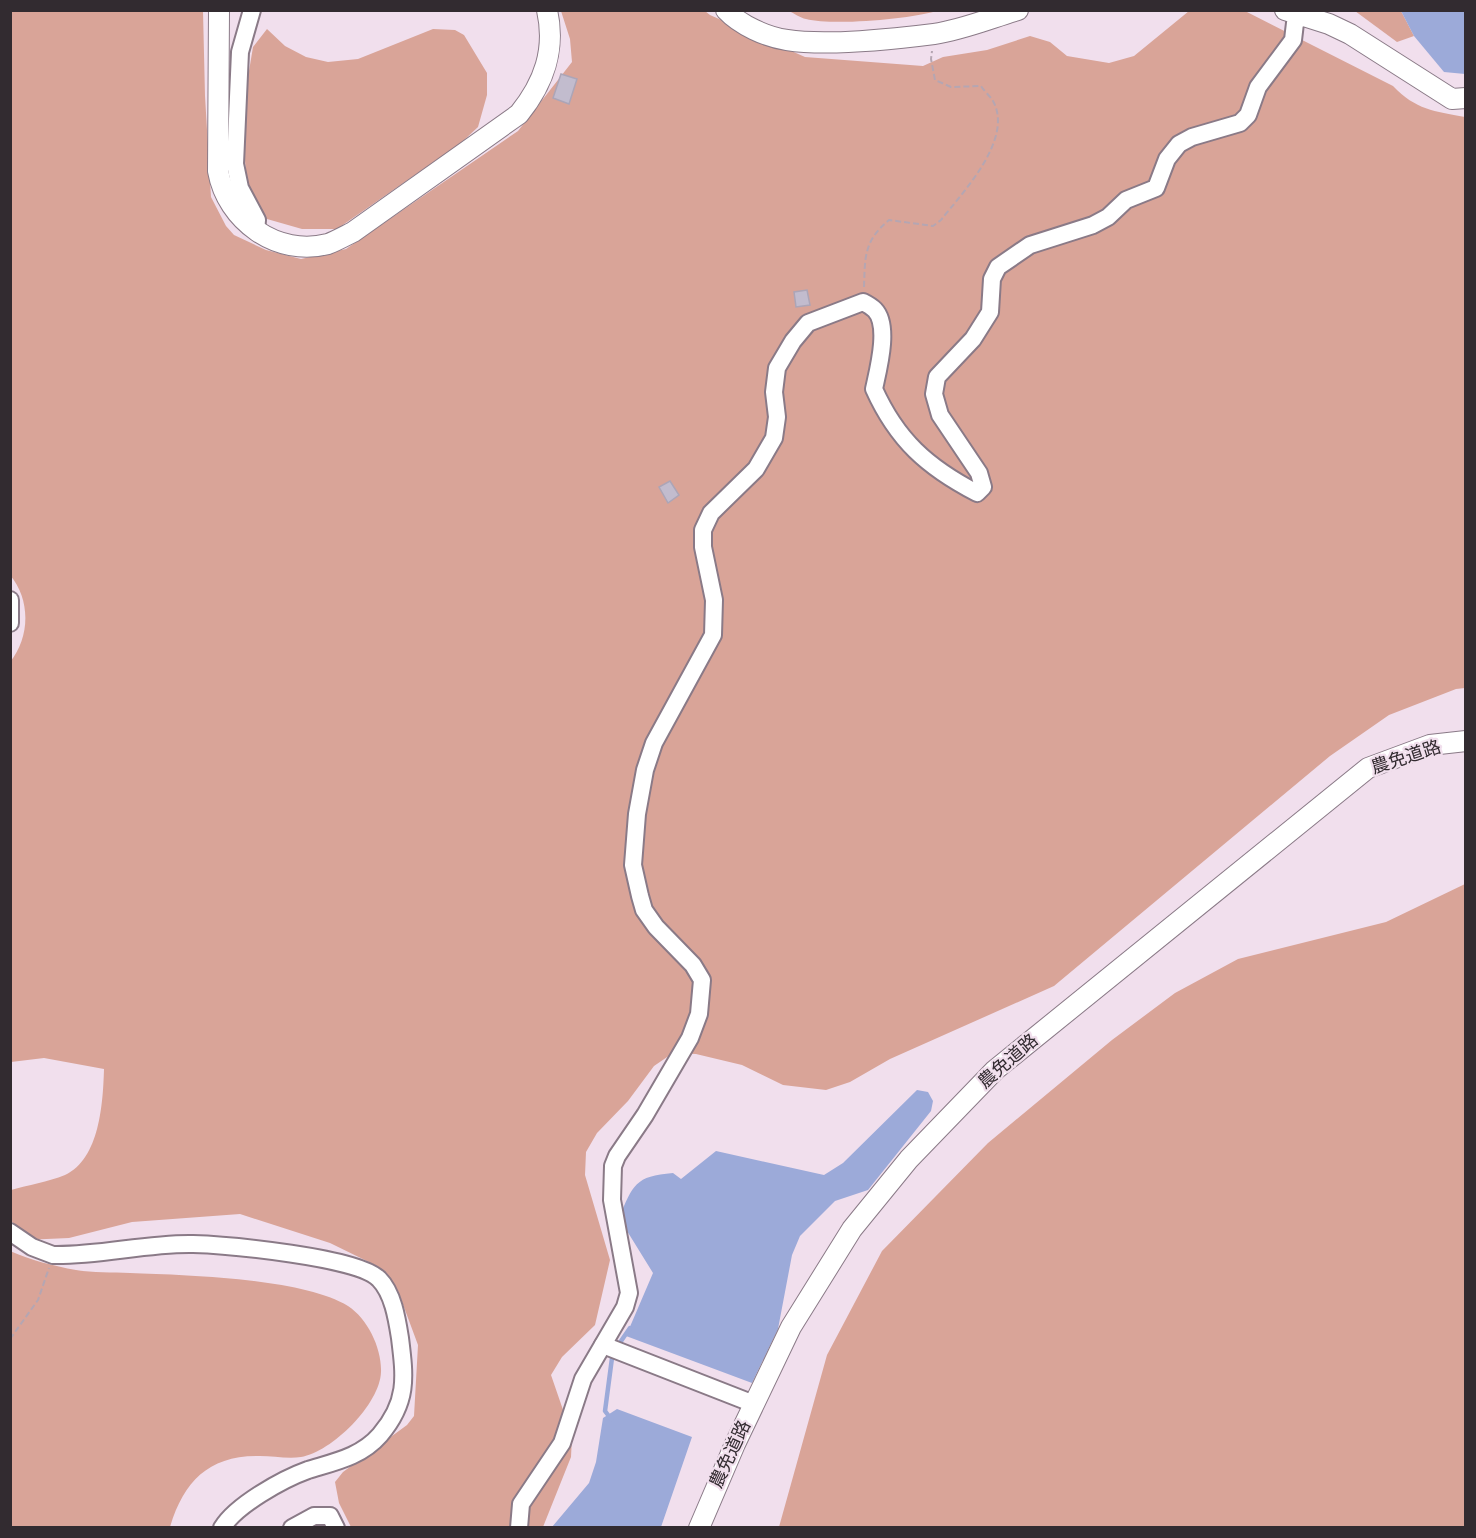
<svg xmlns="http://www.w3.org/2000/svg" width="1476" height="1538" font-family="'Fira Sans','Noto Sans JP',sans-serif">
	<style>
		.green { fill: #d9a498 }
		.water { fill: #9caad9 }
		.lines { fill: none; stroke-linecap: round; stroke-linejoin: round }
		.stream { stroke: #9caad9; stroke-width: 4.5 }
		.building { fill: #c2bcce; stroke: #aca5b7; stroke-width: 1.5 }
		.minor-casing { stroke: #8a7a87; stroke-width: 20 }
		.tertiary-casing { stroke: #8a7a87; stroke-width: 22 }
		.path { stroke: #b5a6b2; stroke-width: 2; stroke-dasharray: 6 3; stroke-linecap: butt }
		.minor { stroke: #fff; stroke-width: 16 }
		.tertiary { stroke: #fff; stroke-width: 20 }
		.labels { text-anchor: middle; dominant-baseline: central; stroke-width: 4.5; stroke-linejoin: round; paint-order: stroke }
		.street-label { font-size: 18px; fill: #322b30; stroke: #f1dfed }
	</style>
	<rect width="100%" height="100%" fill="#f1dfed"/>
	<!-- green -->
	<g class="green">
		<path d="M 11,11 L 203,11 L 205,96 L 211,197 L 226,226 L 234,235 L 266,250 L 301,259 L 346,249 L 518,131 L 572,62 L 570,39 L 561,11 L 705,11 L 710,15 L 805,57 L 923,66 L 943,57 L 987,50 L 1030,36 L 1050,42 L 1067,56 L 1109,63 L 1134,56 L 1189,11 L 1245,11 L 1393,86 C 1416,110 1434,111 1465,117 L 1465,688 L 1456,689 L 1389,715 L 1330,756 L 1054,986 L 890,1059 L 850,1082 L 826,1090 L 783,1085 L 742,1065 L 696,1054 L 673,1053 L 654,1066 L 628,1101 L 597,1133 L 586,1152 L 585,1175 L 610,1260 L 595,1325 L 562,1357 L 551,1375 L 572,1436 L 571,1457 L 543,1527 L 351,1527 L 339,1503 L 335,1482 L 343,1472 L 407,1425 L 414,1416 L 418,1345 L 398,1291 L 375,1265 L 330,1243 L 240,1214 L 132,1222 L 69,1238 L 24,1240 L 11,1220 L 11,1190 C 28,1185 48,1182 65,1175 C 100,1159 103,1102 104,1069 L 44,1058 L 11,1062 L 10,662 C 30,637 31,600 10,575 Z"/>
		<path d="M 789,11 L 937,11 C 910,19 833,26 806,19 C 800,18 794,13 789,11 Z"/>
		<path d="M 1355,11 L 1401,11 L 1414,36 L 1397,42 Z"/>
		<path d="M 267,29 L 285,46 L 306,57 L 328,62 L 358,59 L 433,29 L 455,30 L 464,35 L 487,73 L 487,95 L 478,127 L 461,143 L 337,229 L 302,229 L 267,219 L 257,212 L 247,192 L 242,113 L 253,47 Z"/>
		<path d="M 1465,884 L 1465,1527 L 779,1527 L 827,1355 L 882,1251 L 988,1143 L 1112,1040 L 1175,993 L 1238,959 L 1386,922 Z"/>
		<path d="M 10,1251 C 31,1260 53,1266 76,1270 C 93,1273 112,1272 130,1273 C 185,1275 302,1278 348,1306 C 368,1319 382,1349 381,1372 C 380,1404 332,1452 301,1457 C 288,1459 273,1456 260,1456 C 209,1455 184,1481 170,1527 L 11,1527 Z"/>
	</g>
	<!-- water -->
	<g class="water">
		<path d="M 1401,11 L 1465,11 L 1465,74 L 1444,72 L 1414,36 Z"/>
		<path d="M 917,1090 L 928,1092 L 933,1101 L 931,1111 L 868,1190 L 835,1201 L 800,1236 L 792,1255 L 778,1329 L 752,1383 L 626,1336 L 653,1273 L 619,1218 C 633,1185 635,1176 673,1173 L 681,1179 L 716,1151 L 824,1175 L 843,1163 Z"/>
		<path d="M 617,1409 L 692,1437 L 661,1527 L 552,1527 L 589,1483 L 596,1462 L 603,1418 Z"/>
	</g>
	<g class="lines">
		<!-- stream -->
		<g class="stream">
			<path d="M 619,1344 L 630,1328"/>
			<path d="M 611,1419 L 605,1411 L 612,1358"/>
		</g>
	</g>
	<!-- building -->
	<g class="building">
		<path d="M 561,74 L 577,79 L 569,104 L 553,98 Z"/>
		<path d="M 807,290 L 810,305 L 796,307 L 794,292 Z"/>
		<path d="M 670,481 L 679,495 L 668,503 L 659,487 Z"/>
	</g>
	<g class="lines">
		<!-- minor casing -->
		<g class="minor-casing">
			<g id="minor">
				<path d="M 252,10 L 240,52 L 235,164 L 240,188 L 257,220 L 256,231"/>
				<path d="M 10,600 L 10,623"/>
				<path d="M 10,1232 L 32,1247 L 53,1255 C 100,1256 146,1243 193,1244 C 227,1245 358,1257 379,1279 C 393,1293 397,1319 400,1338 C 405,1378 408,1402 380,1435 C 361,1457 334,1462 308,1470 C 283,1479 236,1505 222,1528"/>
				<path d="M 603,1345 L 754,1404"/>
				<path d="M 292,1528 L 314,1516 L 330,1516 L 336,1528"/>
				<path d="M 519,1528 L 521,1504 L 562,1443 L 583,1379 L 625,1307 L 629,1293 L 612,1200 L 613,1166 L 617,1156 L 645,1115 L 690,1038 L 699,1014 L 702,980 L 693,965 L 656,927 L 644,910 L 640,896 L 633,865 L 637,814 L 645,770 L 654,743 L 713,635 L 714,600 L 703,547 L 703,530 L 711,513 L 756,469 L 774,438 L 777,417 L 774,392 L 777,368 L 793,341 L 808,323 L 863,302 C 867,304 872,307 875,310 C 890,326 878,370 874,389 C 897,440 927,467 977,493 L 983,487 L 979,473 L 940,415 L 934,394 L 937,377 L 973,339 L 990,312 L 992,279 L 998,267 L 1030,245 L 1093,225 L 1108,217 L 1126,200 L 1156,188 L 1167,159 L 1179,144 L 1192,137 L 1240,123 L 1248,115 L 1258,87 L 1293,40 L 1295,23 L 1301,17"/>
			</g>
		</g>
		<!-- tertiary casing -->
		<g class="tertiary-casing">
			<g id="tertiary">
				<path d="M 219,10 L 218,171 C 227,221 277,257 328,244 C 336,241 345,236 353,232 L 519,114 C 544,83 556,50 547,10"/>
				<path d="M 726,10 C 740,25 766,37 787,40 C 825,46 895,39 934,34 C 962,30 991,18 1018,10"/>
				<path d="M 1285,10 L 1329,24 L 1350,34 L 1452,99 L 1466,98"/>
				<path d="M 699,1528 L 735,1444 L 791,1327 L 852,1229 L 909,1159 L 995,1070 L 1368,768 L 1430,745 L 1466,741"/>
			</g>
		</g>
		<!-- path -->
		<g class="path">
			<path d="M 864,287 C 865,256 864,241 889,220 L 933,226 L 941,220 C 963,192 1014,139 993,101 C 990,96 984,91 981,86 L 951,87 L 935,80 L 931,59 L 932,51"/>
			<path d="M 10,1339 L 38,1300 L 49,1268"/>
		</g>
		<!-- minor -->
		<use href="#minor" class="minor"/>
		<!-- tertiary -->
		<use href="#tertiary" class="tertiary"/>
	</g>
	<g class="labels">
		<!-- street labels -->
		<g class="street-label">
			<text transform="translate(1406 757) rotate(-18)">農免道路</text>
			<text transform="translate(1008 1061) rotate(-41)">農免道路</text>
			<text transform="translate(730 1454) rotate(-65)">農免道路</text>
		</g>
	</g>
	<!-- border -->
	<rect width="1476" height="1538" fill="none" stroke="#322b30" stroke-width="24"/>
</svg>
